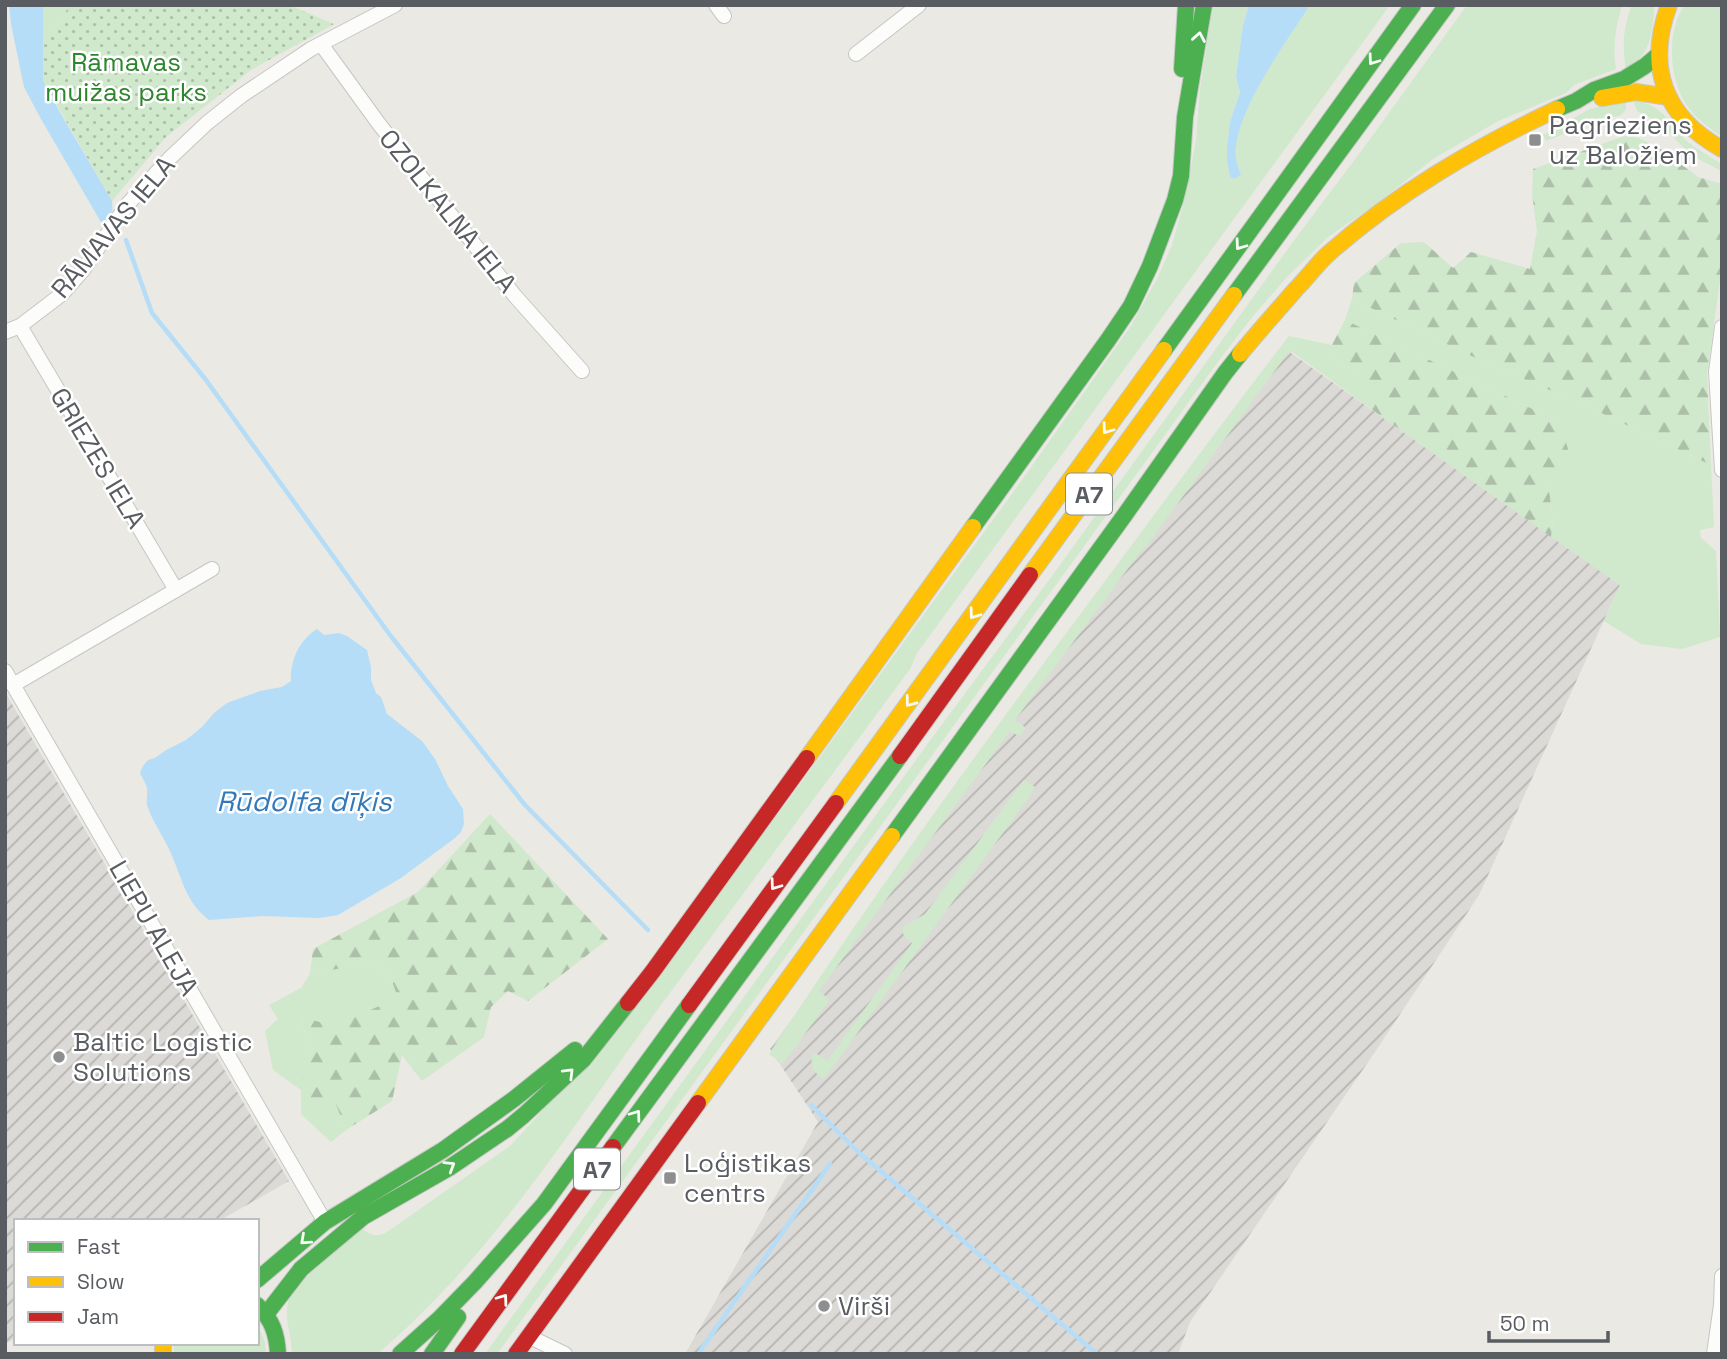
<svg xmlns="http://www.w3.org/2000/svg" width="1727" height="1359" font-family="'Space Grotesk',sans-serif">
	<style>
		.industrial { fill: url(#industrial-furrows) }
		.grass { fill: #d0e8cc }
		.forest { fill: url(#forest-firs) }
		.park { fill: url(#park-dots) }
		.water { fill: #b5ddf7 }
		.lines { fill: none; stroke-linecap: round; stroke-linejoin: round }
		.stream { stroke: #b5ddf7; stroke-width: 4.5 }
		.street-casing { stroke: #c6c6c4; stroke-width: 16 }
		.fast-casing { stroke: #c6c7c5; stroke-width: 18 }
		.slow-casing { stroke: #c6c7c5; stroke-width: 18 }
		.jam-casing { stroke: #c6c7c5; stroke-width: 18 }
		.street { stroke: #fcfcfb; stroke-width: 14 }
		.fast { stroke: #4caf50; stroke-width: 16 }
		.slow { stroke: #ffc107; stroke-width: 16 }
		.jam { stroke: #c62828; stroke-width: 16 }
		.oneway { stroke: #f6fbf6 }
		.poi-dot { fill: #8c8e8f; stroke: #fff; stroke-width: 2.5 }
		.labels { text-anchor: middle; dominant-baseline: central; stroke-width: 5; stroke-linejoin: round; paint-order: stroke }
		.shield { fill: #fff; stroke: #8b8e91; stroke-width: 2 }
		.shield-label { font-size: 24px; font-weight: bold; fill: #595d62 }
		.park-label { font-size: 26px; fill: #2d862e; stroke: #fff }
		.poi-label { font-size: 26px; fill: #595d62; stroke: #fff; text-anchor: start }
		.street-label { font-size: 26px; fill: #595d62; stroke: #fff }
		.water-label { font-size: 28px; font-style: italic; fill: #3379b9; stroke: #fff }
	</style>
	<defs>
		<pattern id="industrial-furrows" width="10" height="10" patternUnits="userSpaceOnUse" patternTransform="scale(1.75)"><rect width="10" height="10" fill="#dcdad6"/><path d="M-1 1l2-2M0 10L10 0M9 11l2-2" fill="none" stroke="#b5b4b1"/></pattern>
		<pattern id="forest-firs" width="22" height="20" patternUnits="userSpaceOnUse" patternTransform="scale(1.75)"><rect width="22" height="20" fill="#d0e8cc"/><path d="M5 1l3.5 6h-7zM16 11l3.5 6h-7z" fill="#acbfa9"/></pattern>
		<pattern id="park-dots" width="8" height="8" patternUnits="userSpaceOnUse" patternTransform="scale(1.75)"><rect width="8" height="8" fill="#d0e8cc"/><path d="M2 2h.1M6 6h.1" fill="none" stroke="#acbfa9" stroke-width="1.8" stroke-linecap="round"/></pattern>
	</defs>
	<rect width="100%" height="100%" fill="#eae9e3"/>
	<!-- industrial -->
	<g class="industrial">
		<path d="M 1284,348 L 1620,585 L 1479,895 L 1377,1049 L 1190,1322 L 1178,1354 L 685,1354 L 818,1122 L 770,1049 Z"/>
		<path d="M 5,692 L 289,1181 L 219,1221 L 16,1221 L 16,1338 L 5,1344 Z"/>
	</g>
	<!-- grass -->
	<g class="grass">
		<path d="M 43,5 L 70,5 L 43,46 Z"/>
		<path d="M 1213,5 L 1249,5 L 1243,25 L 1236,75 L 1240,91 L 1230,122 L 1227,148 L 1227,161 L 1230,177 L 1241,175 C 1239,170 1237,164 1236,159 C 1231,116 1286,41 1310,5 L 1390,5 L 917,653 L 910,669 C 821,790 730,910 642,1031 C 561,1144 484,1264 377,1354 L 292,1354 C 291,1326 280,1314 294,1287 L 362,1229 C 371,1235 376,1238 387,1232 L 510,1146 L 536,1118 L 779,813 L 1022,480 L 1131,326 L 1157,279 L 1172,245 L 1183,206 L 1196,141 L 1200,89 Z"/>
		<path d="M 1467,5 L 1622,5 C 1616,27 1612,46 1616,69 L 1574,85 L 1566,93 L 1498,121 L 1433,159 L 1380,201 L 1328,237 L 1286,278 L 1253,316 L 1223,355 L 497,1354 L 485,1354 L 929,742 L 1052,576 L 1290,246 L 1368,142 Z"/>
		<path d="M 1632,5 L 1654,5 C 1654,20 1652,40 1644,53 C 1640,59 1632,64 1626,69 C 1622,47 1623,27 1632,5 Z"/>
		<path d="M 1685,5 L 1722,5 L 1722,137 C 1708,127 1695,118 1686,104 C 1669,77 1666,31 1685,5 Z"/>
		<path d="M 1626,100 L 1626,109 L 1621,115 L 1594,122 L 1546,141 L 1543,135 L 1590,109 Z"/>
		<path d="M 1633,100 C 1668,107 1666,123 1689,143 C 1699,151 1712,157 1722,165 L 1722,171 L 1700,160 L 1687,151 L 1660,123 L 1637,111 Z"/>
		<path d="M 1352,299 L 1484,362 L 1580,403 L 1711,465 L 1714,527 L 1700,530 L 1701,538 L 1716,551 L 1720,637 L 1682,649 L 1641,644 L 1604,621 L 1620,585 L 1551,537 L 1553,520 L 1548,482 L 1560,422 L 1345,320 Z"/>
		<path d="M 1289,336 L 1332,345 L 1336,360 L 1354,369 L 1375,396 L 1371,409 L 1291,351 L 1287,354 L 1146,547 L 1141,551 L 1015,720 L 1026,728 L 1019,736 L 1010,731 L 819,991 L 829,999 L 828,1002 L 783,1064 L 769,1054 C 867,904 972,759 1079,616 C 1149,522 1218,428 1289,336 Z"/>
		<path d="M 1024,780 L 1035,787 L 1027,800 L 824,1079 C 813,1073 808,1064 814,1052 L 827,1061 L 828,1060 L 912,943 C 907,938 901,936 903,927 L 925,914 Z"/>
		<path d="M 375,962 L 392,981 L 398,998 L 333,1027 L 302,1018 L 310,1060 L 335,1102 L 346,1130 L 331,1142 L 301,1114 L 301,1090 L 273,1070 L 265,1031 L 278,1019 L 269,1005 L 301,988 L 310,974 Z"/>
		<path d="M 257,1324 L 265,1342 L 266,1354 L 174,1354 L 174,1343 L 257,1343 Z"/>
	</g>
	<!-- forest -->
	<g class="forest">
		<path d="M 1630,134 L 1658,147 L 1698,177 L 1722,184 L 1722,266 L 1707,374 L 1711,465 L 1580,403 L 1484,362 L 1352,299 L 1354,283 L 1401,243 L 1424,242 L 1453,268 L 1471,252 L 1530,269 L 1537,231 L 1532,194 L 1533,169 Z"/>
		<path d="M 1345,320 L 1560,422 L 1573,466 L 1548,482 L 1553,520 L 1551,537 L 1371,409 L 1374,396 L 1354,369 L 1336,360 L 1332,345 Z"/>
		<path d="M 490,814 L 608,939 L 528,1001 L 508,991 L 491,1007 L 484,1037 L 422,1081 L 402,1055 L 392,1101 L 346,1130 L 335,1102 L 314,1107 L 303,1079 L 310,1060 L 302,1017 L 333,1026 L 398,998 L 392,981 L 375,962 L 310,974 L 313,949 L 418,892 Z"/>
	</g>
	<!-- park -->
	<path class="park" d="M 70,5 L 289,5 L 334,24 L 251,70 L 166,137 L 112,201 L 43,81 L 43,46 Z"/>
	<!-- water -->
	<g class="water">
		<path d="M 9,5 L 43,5 L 43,81 L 58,109 L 112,201 L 113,220 L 105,229 L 41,119 L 24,87 L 11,24 Z"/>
		<path d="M 1249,5 L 1310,5 C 1287,41 1231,116 1236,159 C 1237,164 1239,170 1241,175 L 1234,179 L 1230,177 L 1227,161 L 1227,148 L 1230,122 L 1240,92 L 1236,76 L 1243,25 Z"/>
		<path d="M 317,629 L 324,635 L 339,633 L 347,636 L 367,650 L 371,667 L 371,680 L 376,693 L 381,697 L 387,714 L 422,741 L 435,759 L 448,786 L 463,809 L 464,824 L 461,832 L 455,838 L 401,878 L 338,915 L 319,918 L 263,916 L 209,920 C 184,901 182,876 169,849 C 162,834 152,821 147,805 C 146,799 148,794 147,788 C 146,783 142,778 140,773 L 143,766 L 148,760 L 155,758 L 166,750 L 186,740 L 202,727 L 214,713 L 227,703 L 260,691 L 282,687 L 291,681 C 290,661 299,640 317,629 Z"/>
	</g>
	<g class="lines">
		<!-- stream -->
		<g class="stream">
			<path d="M 126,240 L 152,313 L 206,380 L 390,635 L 525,805 L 648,930"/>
			<path d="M 811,1105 L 857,1151 L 1097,1354"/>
			<path d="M 698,1354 L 830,1164"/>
		</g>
		<!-- street casing -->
		<g class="street-casing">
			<g id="street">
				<path d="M 716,5 L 724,16"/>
				<path d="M 321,44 L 379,124 L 515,296 L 582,371"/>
				<path d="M 856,54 L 919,5"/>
				<path d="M 20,326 L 176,590"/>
				<path d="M 1722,327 L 1716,372 L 1722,470"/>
				<path d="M 5,332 L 20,326 L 62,294 L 83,270 L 127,205 L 170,158 L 207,123 L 241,96 L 311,49 L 395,5"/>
				<path d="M 5,671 L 325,1222"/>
				<path d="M 13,685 L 212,569"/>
				<path d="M 528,1336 L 565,1354"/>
				<path d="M 1714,1354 L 1721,1305 L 1722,1276"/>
			</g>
		</g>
		<!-- fast casing -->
		<g class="fast-casing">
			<g id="fast">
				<path d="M 1182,69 L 1186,5"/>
				<path d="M 1557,109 L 1576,101 L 1594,90 L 1624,79 L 1645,66 L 1658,55"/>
				<path d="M 1234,295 L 1447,5"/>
				<path d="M 1164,350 L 1413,5"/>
				<path d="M 973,527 L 1108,340 L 1131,306 L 1150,266 L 1175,200 L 1181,176 L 1185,117 L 1204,5"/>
				<path d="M 892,836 L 1124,516 L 1225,373 L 1240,354"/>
				<path d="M 613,1147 L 900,756"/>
				<path d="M 257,1280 L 325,1222 L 443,1150 L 514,1099 L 575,1050"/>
				<path d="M 257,1305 C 272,1319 277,1334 278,1354"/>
				<path d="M 267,1313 L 301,1269 L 363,1217 L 449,1168 L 507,1129 L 524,1115 L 583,1060 L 628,1003"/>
				<path d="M 400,1354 L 439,1319 L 475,1282 L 544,1204 L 689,1005"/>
				<path d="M 432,1354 L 458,1317"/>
			</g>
		</g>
		<!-- slow casing -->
		<g class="slow-casing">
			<g id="slow">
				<path d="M 1669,5 C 1646,67 1664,117 1722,149"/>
				<path d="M 1602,98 L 1636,92 L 1669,97"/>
				<path d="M 1240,354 C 1258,332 1277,311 1296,289 C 1307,278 1317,264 1328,254 C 1397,193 1474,148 1557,109"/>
				<path d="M 1030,575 L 1234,295"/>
				<path d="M 807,758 L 973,527"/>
				<path d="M 836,803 L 1164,350"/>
				<path d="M 698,1103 L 892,836"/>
				<path d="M 163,1343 L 163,1354"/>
			</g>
		</g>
		<!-- jam casing -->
		<g class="jam-casing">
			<g id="jam">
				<path d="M 900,756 L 1030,575"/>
				<path d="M 628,1003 L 653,971 L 807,758"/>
				<path d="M 689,1005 L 836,803"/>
				<path d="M 462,1354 L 613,1147"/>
				<path d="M 516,1354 L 698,1103"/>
			</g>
		</g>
		<!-- street -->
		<use href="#street" class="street"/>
		<!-- fast -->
		<use href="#fast" class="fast"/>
		<!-- slow -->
		<use href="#slow" class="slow"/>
		<!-- jam -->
		<use href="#jam" class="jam"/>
	</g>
	<!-- one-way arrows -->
	<defs><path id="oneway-chevron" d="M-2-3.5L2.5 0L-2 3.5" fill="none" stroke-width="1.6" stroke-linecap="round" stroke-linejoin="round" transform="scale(1.75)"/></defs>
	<g class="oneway">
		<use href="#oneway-chevron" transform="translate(1199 37) rotate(-80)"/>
		<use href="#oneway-chevron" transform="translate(1373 60) rotate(126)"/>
		<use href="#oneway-chevron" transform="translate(1240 245) rotate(126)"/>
		<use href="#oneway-chevron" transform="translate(1107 429) rotate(126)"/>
		<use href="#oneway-chevron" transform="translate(974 614) rotate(126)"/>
		<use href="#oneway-chevron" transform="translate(910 702) rotate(127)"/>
		<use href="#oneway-chevron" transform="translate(775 885) rotate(126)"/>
		<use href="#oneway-chevron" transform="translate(569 1073) rotate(-45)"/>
		<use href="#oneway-chevron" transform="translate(636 1115) rotate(-54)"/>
		<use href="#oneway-chevron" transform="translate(450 1166) rotate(-32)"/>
		<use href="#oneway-chevron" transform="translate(305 1240) rotate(138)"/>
		<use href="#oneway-chevron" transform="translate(503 1299) rotate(-54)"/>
	</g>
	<!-- markers -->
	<g class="poi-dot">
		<rect x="1528" y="133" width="14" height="14" rx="3.5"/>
		<circle cx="59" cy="1057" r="7"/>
		<rect x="663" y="1171" width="14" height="14" rx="3.5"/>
		<circle cx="824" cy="1306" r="7"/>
	</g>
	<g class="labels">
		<!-- shield labels -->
		<g class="shield">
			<rect x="1066" y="473.5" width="46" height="41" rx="5"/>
			<rect x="574" y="1148.5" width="46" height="41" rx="5"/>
		</g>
		<g class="shield-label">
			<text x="1089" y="494">A7</text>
			<text x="597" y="1169">A7</text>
		</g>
		<!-- park labels -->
		<g class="park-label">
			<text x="126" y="62">Rāmavas<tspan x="126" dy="30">muižas parks</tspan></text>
		</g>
		<!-- poi labels -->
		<g class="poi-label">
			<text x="1549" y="125">Pagrieziens<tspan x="1549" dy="30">uz Baložiem</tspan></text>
			<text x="73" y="1042">Baltic Logistic<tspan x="73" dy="30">Solutions</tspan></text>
			<text x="684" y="1163">Loģistikas<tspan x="684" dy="30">centrs</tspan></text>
			<text x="838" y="1306">Virši</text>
		</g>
		<!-- street labels -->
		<g class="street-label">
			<text transform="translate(448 211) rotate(51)">OZOLKALNA IELA</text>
			<text transform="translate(113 227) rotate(-50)">RĀMAVAS IELA</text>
			<text transform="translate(98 458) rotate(59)">GRIEZES IELA</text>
			<text transform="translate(154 928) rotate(60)">LIEPU ALEJA</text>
		</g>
		<!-- water labels -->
		<g class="water-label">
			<text x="304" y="801">Rūdolfa dīķis</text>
		</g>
	</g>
	<!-- border -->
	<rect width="1727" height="1359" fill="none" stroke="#595d62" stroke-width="14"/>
	<!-- legend -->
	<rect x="14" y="1219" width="245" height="126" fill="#ffffff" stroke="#bdbec0" stroke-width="2"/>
	<rect x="28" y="1242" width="35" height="10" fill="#4caf50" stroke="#bdbec0" stroke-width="2"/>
	<text x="77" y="1254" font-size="21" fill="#595d62">Fast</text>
	<rect x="28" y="1277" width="35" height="10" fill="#ffc107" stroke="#bdbec0" stroke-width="2"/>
	<text x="77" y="1289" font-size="21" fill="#595d62">Slow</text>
	<rect x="28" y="1312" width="35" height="10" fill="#c62828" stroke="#bdbec0" stroke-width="2"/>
	<text x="77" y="1324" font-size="21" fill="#595d62">Jam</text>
	<!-- scale -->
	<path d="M1489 1331v10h119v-10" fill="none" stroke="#595d62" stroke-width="3.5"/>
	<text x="1500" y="1331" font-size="21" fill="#595d62" stroke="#ffffff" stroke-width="5" paint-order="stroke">50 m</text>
</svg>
